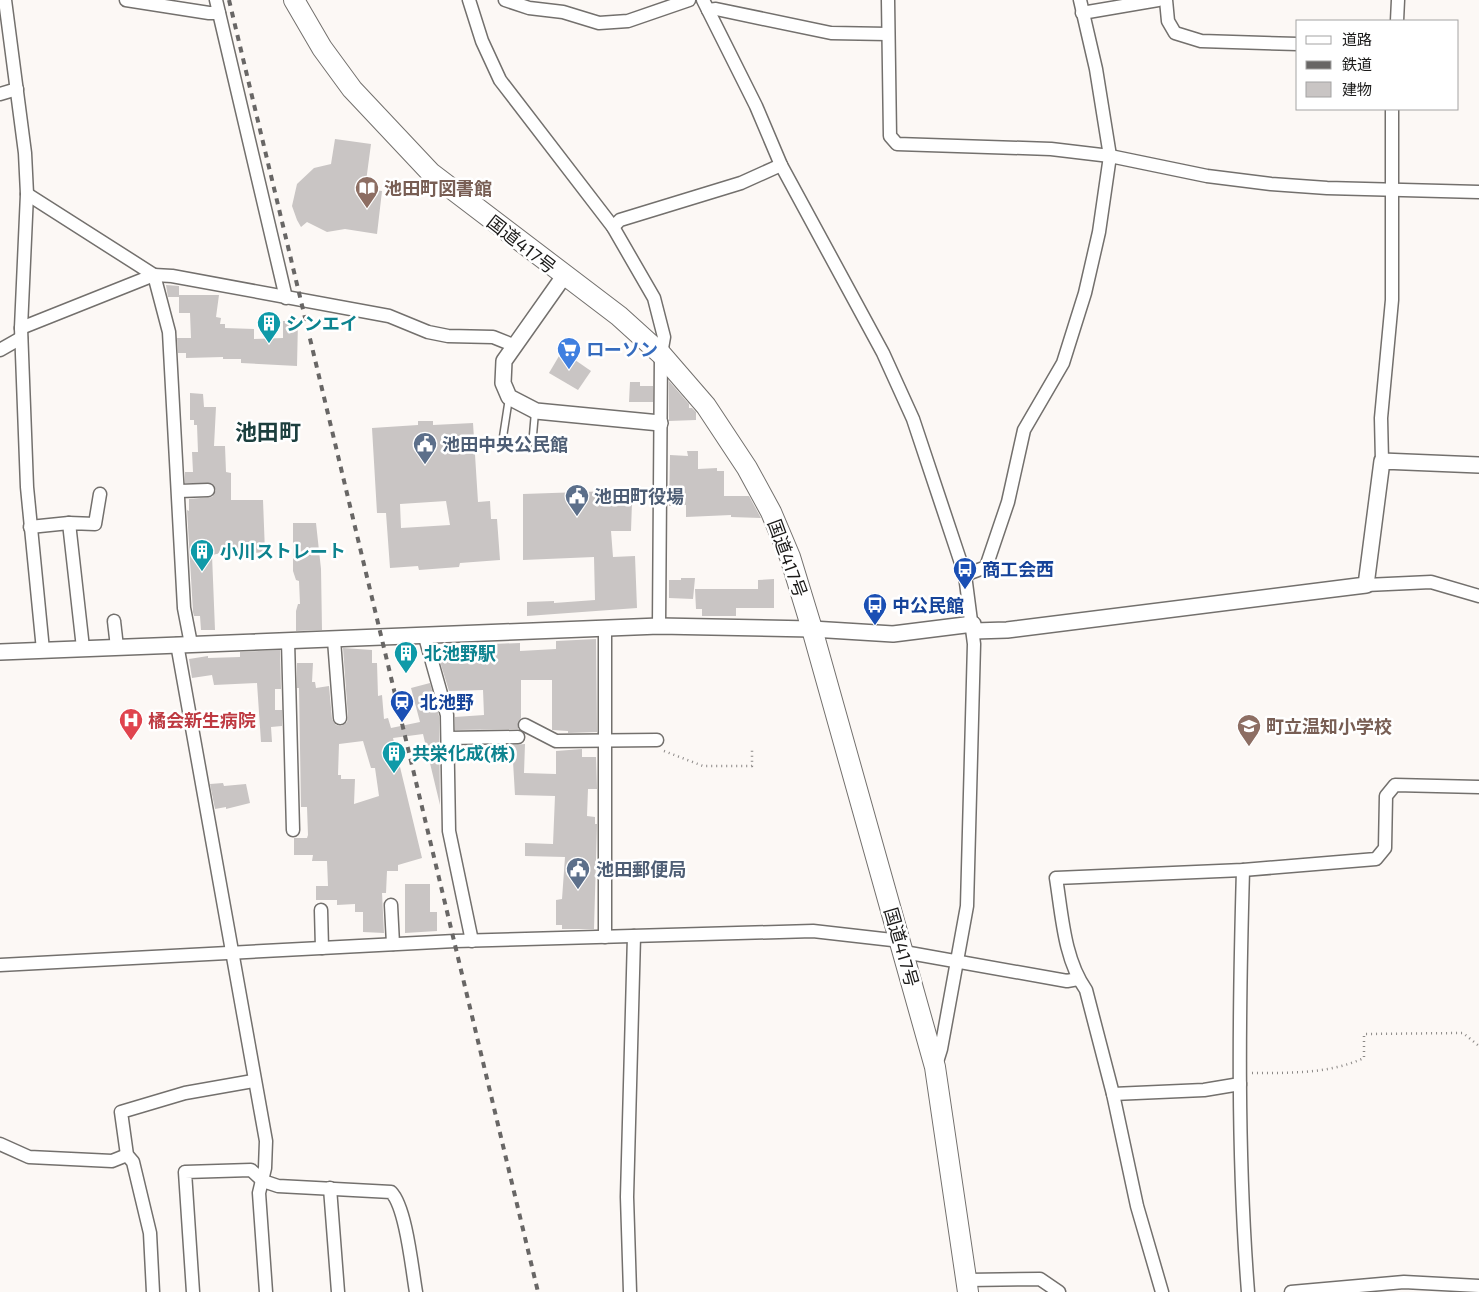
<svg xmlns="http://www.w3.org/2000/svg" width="1479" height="1292" font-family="'Exo 2','Noto Sans JP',sans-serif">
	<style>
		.building { fill: #c9c5c4; fill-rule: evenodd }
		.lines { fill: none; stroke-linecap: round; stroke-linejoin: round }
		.service-casing { stroke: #73706d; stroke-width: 9 }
		.minor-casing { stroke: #73706d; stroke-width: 15 }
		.tertiary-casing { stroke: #73706d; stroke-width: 18 }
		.trunk-casing { stroke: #73706d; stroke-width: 22 }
		.path { stroke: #8b8886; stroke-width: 2.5; stroke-dasharray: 1 4; stroke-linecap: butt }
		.service { stroke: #fff; stroke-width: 6 }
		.minor { stroke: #fff; stroke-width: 12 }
		.tertiary { stroke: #fff; stroke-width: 15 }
		.trunk { stroke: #fff; stroke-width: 20 }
		.rail { stroke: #686665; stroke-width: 4; stroke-dasharray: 6 6; stroke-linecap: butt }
		.labels { text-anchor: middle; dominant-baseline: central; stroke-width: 5; stroke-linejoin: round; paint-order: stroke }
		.education-label { font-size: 18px; font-weight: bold; fill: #785e54; stroke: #fff; text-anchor: start }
		.street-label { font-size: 18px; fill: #1b1a19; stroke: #fff }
		.culture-label { font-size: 18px; font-weight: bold; fill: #0d838f; stroke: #fff; text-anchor: start }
		.shop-label { font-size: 18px; font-weight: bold; fill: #366cbe; stroke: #fff; text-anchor: start }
		.service-label { font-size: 18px; font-weight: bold; fill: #4e5e75; stroke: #fff; text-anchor: start }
		.transit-label { font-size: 18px; font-weight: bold; fill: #164399; stroke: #fff; text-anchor: start }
		.health-label { font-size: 18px; font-weight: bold; fill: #be3a42; stroke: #fff; text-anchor: start }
		.district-label { font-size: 22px; font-weight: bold; fill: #1c3f3e; stroke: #fff }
	</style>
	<rect width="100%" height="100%" fill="#fcf8f5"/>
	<!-- building -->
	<g class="building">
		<path d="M 335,139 L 371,144 L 365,189 L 382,191 L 377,234 L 345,229 L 327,232 L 307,222 L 301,227 L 297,220 L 292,206 L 297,184 L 314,168 L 331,164 Z"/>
		<path d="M 166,285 L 179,286 L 179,295 L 219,295 L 216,317 L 221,318 L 220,324 L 225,324 L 225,328 L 254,329 L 254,339 L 283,338 L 283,321 L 298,321 L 297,366 L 241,363 L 241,359 L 223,359 L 223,357 L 186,358 L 186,353 L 178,353 L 177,338 L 191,338 L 190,313 L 179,313 L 179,297 L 168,297 Z"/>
		<path d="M 562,351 L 591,371 L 578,390 L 549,373 Z"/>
		<path d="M 669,381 L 689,404 L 689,408 L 692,408 L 696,412 L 696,420 L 669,421 Z"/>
		<path d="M 630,382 L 640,382 L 640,386 L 653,386 L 653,402 L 629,402 Z"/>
		<path d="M 190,393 L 203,394 L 204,407 L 216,407 L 214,446 L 225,446 L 226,472 L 231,473 L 231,500 L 263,500 L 265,552 L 253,553 L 253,546 L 212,555 L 215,630 L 201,630 L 200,616 L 194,616 L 193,612 L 187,510 L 189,511 L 189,499 L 212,497 L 216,490 L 211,483 L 185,483 L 185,472 L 193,472 L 192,452 L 198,452 L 197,425 L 194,425 L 194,420 L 190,420 Z"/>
		<path d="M 418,421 L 433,421 L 433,425 L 473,423 L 478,502 L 490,501 L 491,519 L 497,519 L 500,560 L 460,563 L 459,567 L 419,570 L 418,566 L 390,568 L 386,513 L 377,513 L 372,428 L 418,425 ZM 446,501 L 450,525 L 401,528 L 400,504 Z"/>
		<path d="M 687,451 L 698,451 L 698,469 L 717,468 L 717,471 L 724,471 L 724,496 L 749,496 L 761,518 L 731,517 L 731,515 L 686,517 L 686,505 L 669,506 L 670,455 L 688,456 Z"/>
		<path d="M 610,491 L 611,503 L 632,502 L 631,531 L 611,531 L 613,557 L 635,556 L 637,608 L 527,616 L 527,602 L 554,601 L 554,603 L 595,600 L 594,557 L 523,560 L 523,494 Z"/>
		<path d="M 293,523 L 316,523 L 321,569 L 322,630 L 296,631 L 296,611 L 298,604 L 300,604 L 299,581 L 296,580 L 293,571 Z"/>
		<path d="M 681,578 L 695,578 L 693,599 L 669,598 L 669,580 L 681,580 Z"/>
		<path d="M 774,579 L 774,608 L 736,608 L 736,616 L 702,616 L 702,609 L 696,609 L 695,589 L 758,589 L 758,580 Z"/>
		<path d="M 596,639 L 597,732 L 568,733 L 568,731 L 552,730 L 552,680 L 521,680 L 521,718 L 518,722 L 518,729 L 455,730 L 455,717 L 484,715 L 483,690 L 449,691 L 438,655 L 438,646 L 452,646 L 451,658 L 479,656 L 478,646 L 493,644 L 520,643 L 520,651 L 556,649 L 556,641 Z"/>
		<path d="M 343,648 L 372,650 L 372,663 L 377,663 L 378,696 L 382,695 L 384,719 L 388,718 L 391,728 L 420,722 L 411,688 L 430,683 L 439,716 L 440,805 L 423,734 L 393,738 L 422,858 L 398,865 L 398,871 L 387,871 L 386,893 L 382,893 L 384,933 L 363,932 L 363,912 L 355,912 L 355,904 L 337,905 L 337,900 L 316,900 L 316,886 L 328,886 L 327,861 L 312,861 L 313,855 L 294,855 L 294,838 L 307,838 L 308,835 L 307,807 L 301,807 L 299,688 L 297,688 L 297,663 L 313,663 L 312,682 L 315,682 L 316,688 L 329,686 L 332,719 L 336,725 L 341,726 L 347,722 L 348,717 ZM 363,741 L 371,768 L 375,768 L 379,796 L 354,804 L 355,779 L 341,779 L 341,775 L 338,775 L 339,744 Z"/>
		<path d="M 280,650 L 281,689 L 275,689 L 275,710 L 282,710 L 282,726 L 271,727 L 272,742 L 261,742 L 257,683 L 214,685 L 212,675 L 192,678 L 189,659 L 208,656 L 208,658 L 240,657 L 240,652 Z"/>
		<path d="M 525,744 L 524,773 L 556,774 L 556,751 L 582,749 L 582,757 L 596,757 L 597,789 L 588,789 L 587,816 L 595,817 L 595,824 L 597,824 L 594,929 L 562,929 L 562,925 L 556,925 L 556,900 L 562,899 L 565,857 L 525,856 L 525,843 L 553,844 L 555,796 L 515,795 L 512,745 Z"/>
		<path d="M 223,783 L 224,786 L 246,784 L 250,803 L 226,809 L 226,807 L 215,809 L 210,784 Z"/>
		<path d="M 405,884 L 430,884 L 430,912 L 437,912 L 437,931 L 405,933 Z"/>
	</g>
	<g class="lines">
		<!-- service casing -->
		<g class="service-casing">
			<path id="service" d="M 509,398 L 503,437 L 514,446 L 526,447 L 533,435 L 535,412"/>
		</g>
		<!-- minor casing -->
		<g class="minor-casing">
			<g id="minor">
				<path d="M 5,0 L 25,153 L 27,194 L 21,328 L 27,487 L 43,650"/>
				<path d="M 126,0 L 209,13 L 219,13"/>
				<path d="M 216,0 L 286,298"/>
				<path d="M 469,0 L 482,41 L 500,80 L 613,227 L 654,298 L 664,337 L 661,354 L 659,626"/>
				<path d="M 505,0 L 529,8 L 563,12 L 599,23 L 628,21 L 689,0"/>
				<path d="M 703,0 L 756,106 L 781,165 L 883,353 L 913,419 L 965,575 L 974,644 L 967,906 L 941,1049 L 936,1065"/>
				<path d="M 888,0 L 890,136 L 897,144 L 1051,149 L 1110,156 L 1207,176 L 1271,184 L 1327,188 L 1479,192"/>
				<path d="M 1166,0 L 1168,21 L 1175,33 L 1201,41 L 1298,44"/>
				<path d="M 708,10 L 716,9 L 831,33 L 888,34"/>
				<path d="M 1082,13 L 1158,0"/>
				<path d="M 1397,21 L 1398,0"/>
				<path d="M 0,94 L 17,89"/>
				<path d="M 27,194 L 154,275 L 169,332 L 184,608 L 191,644"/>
				<path d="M 613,227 L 620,220 L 741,183 L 781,165"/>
				<path d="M 21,328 L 154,275 L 172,276 L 389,316 L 428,332 L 448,336 L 493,337 L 513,345"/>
				<path d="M 0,350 L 21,338"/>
				<path d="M 1382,461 L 1381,418 L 1392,300 L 1392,109"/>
				<path d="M 179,491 L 208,490"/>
				<path d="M 30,527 L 69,523"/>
				<path d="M 965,575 L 986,567 L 1008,502 L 1024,430 L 1063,363 L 1085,293 L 1099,232 L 1110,156 L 1096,69 L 1080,0"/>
				<path d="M 1366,585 L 1431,582 L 1479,596"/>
				<path d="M 114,621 L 117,647"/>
				<path d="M 605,628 L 605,937"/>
				<path d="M 425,637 L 447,715 L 449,831 L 472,941"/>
				<path d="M 334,640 L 340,718"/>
				<path d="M 288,641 L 293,830"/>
				<path d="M 177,644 L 266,1141 L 265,1168 L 259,1193 L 266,1292"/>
				<path d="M 83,648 L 69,523 L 95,524 L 100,494"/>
				<path d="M 525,725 L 556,741 L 657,740"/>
				<path d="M 448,738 L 518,737"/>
				<path d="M 1243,870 C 1239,1011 1237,1152 1248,1292"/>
				<path d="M 391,905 L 393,944"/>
				<path d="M 321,910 L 322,948"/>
				<path d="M 904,952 L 1067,981 L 1078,979"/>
				<path d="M 0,965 L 455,941 L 813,931 L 901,941"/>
				<path d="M 1113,1094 L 1204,1090 L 1240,1084"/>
				<path d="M 0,1144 L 29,1157 L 112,1161 L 127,1155"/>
				<path d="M 330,1188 L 338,1292"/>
				<path d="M 967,1280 L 1040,1279 L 1059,1292"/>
				<path d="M 153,1292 L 150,1233 L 133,1162 L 127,1155 L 121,1112 L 185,1093 L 253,1081"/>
				<path d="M 193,1292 L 185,1172 L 251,1170 L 263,1181 L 278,1186 L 391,1192 C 406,1207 412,1269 416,1292"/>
				<path d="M 630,1292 L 627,1197 L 634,936"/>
				<path d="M 1162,1292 L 1137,1206 L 1113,1094 L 1086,990 C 1064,959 1062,915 1056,878 L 1243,870 L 1376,859 L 1385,848 L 1386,796 L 1395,785 L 1479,787"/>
				<path d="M 1291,1292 L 1404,1282 L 1479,1286"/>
			</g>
		</g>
		<!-- tertiary casing -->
		<g class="tertiary-casing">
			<g id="tertiary">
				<path d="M 564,276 L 504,361 L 503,383 L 509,397 L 536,411 L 660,423"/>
				<path d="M 974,631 L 1007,630 L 1366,585 L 1382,461 L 1479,465"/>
				<path d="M 0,652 L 659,626 L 812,629 L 893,634 L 973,624"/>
			</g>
		</g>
		<!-- trunk casing -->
		<g class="trunk-casing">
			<path id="trunk" d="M 294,0 L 322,48 L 352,89 L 431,173 L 619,316 L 661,354 L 706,406 L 747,468 L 771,512 L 790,557 L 812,629 L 935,1067 L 968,1292"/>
		</g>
		<!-- path -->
		<g class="path">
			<path d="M 664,751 L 703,766 L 752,766 L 752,748"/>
			<path d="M 1252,1073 C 1290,1073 1329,1074 1364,1058 L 1364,1034 L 1463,1033 L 1479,1046"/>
		</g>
		<!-- service -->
		<use href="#service" class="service"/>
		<!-- minor -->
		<use href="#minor" class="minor"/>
		<!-- tertiary -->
		<use href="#tertiary" class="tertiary"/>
		<!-- trunk -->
		<use href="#trunk" class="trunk"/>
		<!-- rail -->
		<path class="rail" d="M 229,0 L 538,1292"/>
	</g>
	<!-- icons -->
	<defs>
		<g id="library-pin" transform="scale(1.25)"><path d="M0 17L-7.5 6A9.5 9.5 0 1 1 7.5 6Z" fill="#8d6e63" stroke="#fff"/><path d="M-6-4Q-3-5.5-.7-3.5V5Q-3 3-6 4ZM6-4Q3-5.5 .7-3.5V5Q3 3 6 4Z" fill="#fff"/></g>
		<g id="building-pin" transform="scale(1.25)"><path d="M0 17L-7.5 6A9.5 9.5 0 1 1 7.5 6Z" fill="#0f9aa8" stroke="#fff"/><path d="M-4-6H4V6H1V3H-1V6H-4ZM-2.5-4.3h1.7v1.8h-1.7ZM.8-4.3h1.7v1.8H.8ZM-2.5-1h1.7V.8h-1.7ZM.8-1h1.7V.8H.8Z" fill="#fff"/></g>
		<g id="supermarket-pin" transform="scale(1.25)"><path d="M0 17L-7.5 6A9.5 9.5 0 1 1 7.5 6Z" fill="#3f7fe0" stroke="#fff"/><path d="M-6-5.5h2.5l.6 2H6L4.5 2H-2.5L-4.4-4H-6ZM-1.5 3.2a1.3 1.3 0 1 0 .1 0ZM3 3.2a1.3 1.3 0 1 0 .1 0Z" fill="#fff"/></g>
		<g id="civic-pin" transform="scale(1.25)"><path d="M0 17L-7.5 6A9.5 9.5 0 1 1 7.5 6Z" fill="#5c6f8a" stroke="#fff"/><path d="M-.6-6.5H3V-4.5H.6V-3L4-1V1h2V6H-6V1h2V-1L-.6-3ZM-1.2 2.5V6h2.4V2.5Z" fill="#fff"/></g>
		<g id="bus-pin" transform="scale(1.25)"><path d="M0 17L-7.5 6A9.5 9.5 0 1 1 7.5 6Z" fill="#1a4fb4" stroke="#fff"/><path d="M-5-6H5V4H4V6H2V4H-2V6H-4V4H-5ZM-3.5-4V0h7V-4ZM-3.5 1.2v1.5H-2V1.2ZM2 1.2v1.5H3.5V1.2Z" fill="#fff"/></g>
		<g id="station-pin" transform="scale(1.25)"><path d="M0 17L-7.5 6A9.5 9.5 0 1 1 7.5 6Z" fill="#1a4fb4" stroke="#fff"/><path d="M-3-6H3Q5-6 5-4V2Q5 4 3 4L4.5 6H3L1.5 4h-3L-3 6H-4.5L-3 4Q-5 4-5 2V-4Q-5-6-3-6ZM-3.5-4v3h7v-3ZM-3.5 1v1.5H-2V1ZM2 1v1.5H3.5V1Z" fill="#fff"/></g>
		<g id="hospital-pin" transform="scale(1.25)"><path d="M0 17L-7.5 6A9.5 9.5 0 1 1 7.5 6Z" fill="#e0444e" stroke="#fff"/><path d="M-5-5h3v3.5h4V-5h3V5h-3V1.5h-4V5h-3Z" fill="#fff"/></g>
		<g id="school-pin" transform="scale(1.25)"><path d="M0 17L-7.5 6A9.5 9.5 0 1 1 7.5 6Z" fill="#8d6e63" stroke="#fff"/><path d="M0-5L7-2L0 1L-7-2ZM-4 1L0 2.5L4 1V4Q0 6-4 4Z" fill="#fff"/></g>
	</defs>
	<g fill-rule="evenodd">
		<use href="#library-pin" x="367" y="188"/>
		<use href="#building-pin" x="269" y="323"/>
		<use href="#supermarket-pin" x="569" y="349"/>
		<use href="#civic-pin" x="425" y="444"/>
		<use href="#civic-pin" x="577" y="496"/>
		<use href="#building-pin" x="202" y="551"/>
		<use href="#bus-pin" x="965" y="569"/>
		<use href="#bus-pin" x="875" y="605"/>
		<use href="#building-pin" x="406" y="653"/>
		<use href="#station-pin" x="402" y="702"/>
		<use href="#hospital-pin" x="131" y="720"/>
		<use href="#school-pin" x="1249" y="726"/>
		<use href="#building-pin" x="394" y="753"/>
		<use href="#civic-pin" x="578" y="869"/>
	</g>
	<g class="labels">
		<!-- education labels -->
		<g class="education-label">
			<text x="384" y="188">池田町図書館</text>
			<text x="1266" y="726">町立温知小学校</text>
		</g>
		<!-- street labels -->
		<g class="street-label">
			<text transform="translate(522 244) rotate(38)">国道417号</text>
			<text transform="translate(788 558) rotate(70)">国道417号</text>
			<text transform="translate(902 947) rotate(74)">国道417号</text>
		</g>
		<!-- culture labels -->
		<g class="culture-label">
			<text x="286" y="323">シンエイ</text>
			<text x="220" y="551">小川ストレート</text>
			<text x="424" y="653">北池野駅</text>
			<text x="412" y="753">共栄化成(株)</text>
		</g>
		<!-- shop labels -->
		<g class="shop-label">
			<text x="586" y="349">ローソン</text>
		</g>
		<!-- service labels -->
		<g class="service-label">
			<text x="442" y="444">池田中央公民館</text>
			<text x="594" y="496">池田町役場</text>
			<text x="596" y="869">池田郵便局</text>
		</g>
		<!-- transit labels -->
		<g class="transit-label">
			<text x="982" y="569">商工会西</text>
			<text x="892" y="605">中公民館</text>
			<text x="420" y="702">北池野</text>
		</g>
		<!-- health labels -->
		<g class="health-label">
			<text x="148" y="720">橘会新生病院</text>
		</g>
		<!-- district labels -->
		<g class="district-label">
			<text x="268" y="431">池田町</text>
		</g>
	</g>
	<!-- legend -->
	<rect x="1296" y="20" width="162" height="90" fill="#ffffff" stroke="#a4a3a3"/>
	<rect x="1306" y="36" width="25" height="8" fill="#ffffff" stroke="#a4a3a3"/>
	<text x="1342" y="45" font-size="15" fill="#1b1a19">道路</text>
	<rect x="1306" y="61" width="25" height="8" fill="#686665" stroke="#a4a3a3"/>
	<text x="1342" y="70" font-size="15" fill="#1b1a19">鉄道</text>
	<rect x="1306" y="82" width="25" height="15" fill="#c9c5c4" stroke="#a4a3a3"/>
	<text x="1342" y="95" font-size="15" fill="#1b1a19">建物</text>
</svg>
